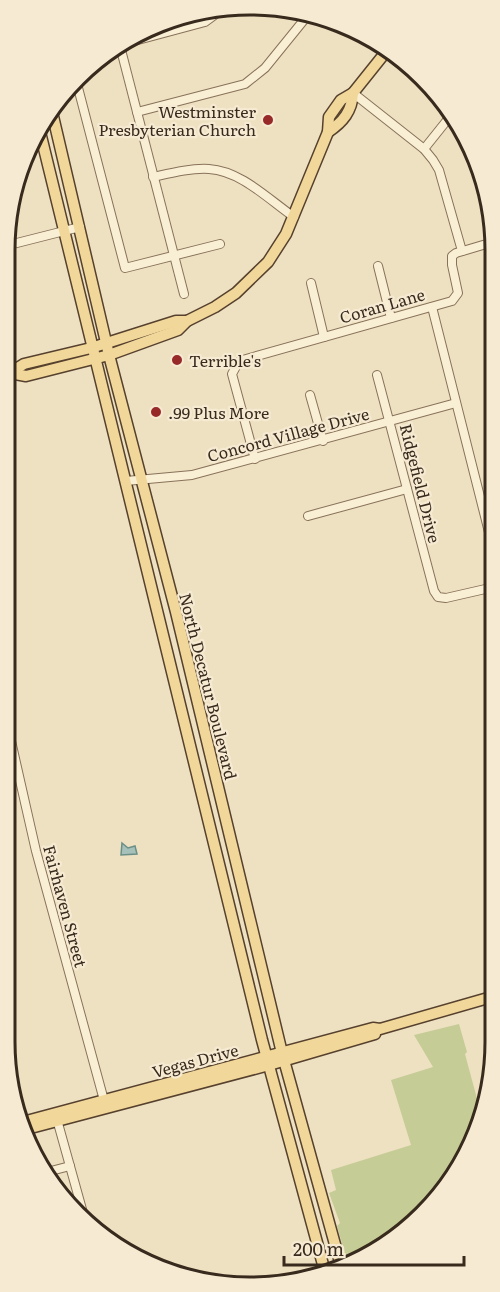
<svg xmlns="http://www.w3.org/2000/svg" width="500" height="1292" font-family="Literata,serif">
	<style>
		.green { fill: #c6cc96 }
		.water { fill: #a5c1b9; stroke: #6b8f86; stroke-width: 1.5 }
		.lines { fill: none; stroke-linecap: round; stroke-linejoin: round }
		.minor-casing { stroke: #887259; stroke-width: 10 }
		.major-casing { stroke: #56412e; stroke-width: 13 }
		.minor { stroke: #f9efd5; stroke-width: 8 }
		.major { stroke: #f2d79a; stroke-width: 10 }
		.poi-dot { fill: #972929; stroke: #f6ebd2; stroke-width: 2 }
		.labels { text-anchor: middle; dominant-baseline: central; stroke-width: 4.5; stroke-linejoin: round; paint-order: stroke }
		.poi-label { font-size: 16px; fill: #382a1d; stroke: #f6ebd2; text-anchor: start }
		.street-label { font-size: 16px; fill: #382a1d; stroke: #f6ebd2 }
		.rim { fill: none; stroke: #382a1d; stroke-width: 3 }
	</style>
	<rect width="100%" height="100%" fill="#eee1c2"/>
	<!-- green -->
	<path class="green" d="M 459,1024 L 467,1052 L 465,1054 L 483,1121 L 445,1192 L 373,1254 L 348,1264 L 337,1226 L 340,1223 L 329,1193 L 336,1190 L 331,1170 L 411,1145 L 391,1080 L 433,1067 L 414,1035 Z"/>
	<!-- water -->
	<path class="water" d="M 122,843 L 128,848 L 135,846 L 137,854 L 121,855 Z"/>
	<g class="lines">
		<!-- minor casing -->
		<g class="minor-casing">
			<g id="minor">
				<path d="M 123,44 L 205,22 L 224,8"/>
				<path d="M 120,46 L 184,294"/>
				<path d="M 76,80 L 125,268 L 220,244"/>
				<path d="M 353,93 L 424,149 L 433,160 L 439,170 L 462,251"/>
				<path d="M 137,112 L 245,84 L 265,68 L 308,15"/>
				<path d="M 424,149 L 452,114"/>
				<path d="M 153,177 C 171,173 190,168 209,169 C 241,171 268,199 294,217"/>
				<path d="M 5,246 L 80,227"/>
				<path d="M 378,266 L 391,318"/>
				<path d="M 311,283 L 324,337"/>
				<path d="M 432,307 L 494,552"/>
				<path d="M 377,375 L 434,591 L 438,597 L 446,598 L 494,587"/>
				<path d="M 310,395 L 323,441"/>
				<path d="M 255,459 L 232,374 L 239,361 L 452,301 L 458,293 L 452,265 L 452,256 L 456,253 L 493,242"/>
				<path d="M 126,481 L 192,475 L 456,403"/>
				<path d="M 308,516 L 407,489"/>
				<path d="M 4,710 L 36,851 L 105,1104"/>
				<path d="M 56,1116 L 85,1220"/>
				<path d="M 47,1172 L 70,1166"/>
			</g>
		</g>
		<!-- major casing -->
		<g class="major-casing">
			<g id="major">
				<path d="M 52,112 L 109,355 L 176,612 L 282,1053 L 341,1266"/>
				<path d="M 40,132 L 262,1040 L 325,1272"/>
				<path d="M 328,132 C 343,122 352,111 353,93"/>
				<path d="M 10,373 L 26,376 L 109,355 L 178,330 L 187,321 L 215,307 L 236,293 L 268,262 L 286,234 L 328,132 L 329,117 L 341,100 L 353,93 L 389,48"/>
				<path d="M 8,374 L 24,364 L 91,348 L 176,321 L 187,321"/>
				<path d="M 19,1123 L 373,1028 L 380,1029 L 495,996"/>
				<path d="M 23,1130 L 269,1065 L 375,1034"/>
			</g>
		</g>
		<!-- minor -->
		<use href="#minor" class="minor"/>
		<!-- major -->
		<use href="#major" class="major"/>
	</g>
	<!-- markers -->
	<g class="poi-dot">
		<circle cx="268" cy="120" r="6"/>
		<circle cx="177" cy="360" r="6"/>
		<circle cx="156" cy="412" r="6"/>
	</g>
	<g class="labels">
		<!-- poi labels -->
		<g class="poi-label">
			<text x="256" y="111" text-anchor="end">Westminster<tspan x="256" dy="18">Presbyterian Church</tspan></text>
			<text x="189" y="360">Terrible's</text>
			<text x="168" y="412">.99 Plus More</text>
		</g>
		<!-- street labels -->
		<g class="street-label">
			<text transform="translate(382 305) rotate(-16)">Coran Lane</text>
			<text transform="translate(288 434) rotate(-15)">Concord Village Drive</text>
			<text transform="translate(421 483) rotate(76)">Ridgefield Drive</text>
			<text transform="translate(209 686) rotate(76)">North Decatur Boulevard</text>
			<text transform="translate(66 906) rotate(75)">Fairhaven Street</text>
			<text transform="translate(195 1060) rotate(-15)">Vegas Drive</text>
		</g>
	</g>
	<!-- crop -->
	<path d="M0 0H500V1292H0ZM250 15H250A235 235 0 0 1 485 250V1042A235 235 0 0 1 250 1277H250A235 235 0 0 1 15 1042V250A235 235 0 0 1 250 15Z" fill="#f6ebd2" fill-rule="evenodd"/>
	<path class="rim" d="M250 15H250A235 235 0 0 1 485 250V1042A235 235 0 0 1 250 1277H250A235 235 0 0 1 15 1042V250A235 235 0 0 1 250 15Z"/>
	<!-- scale -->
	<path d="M284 1256v9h180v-9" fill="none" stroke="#382a1d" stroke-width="3"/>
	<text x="293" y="1256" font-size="18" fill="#382a1d" stroke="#f6ebd2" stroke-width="4.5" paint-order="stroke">200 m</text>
</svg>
